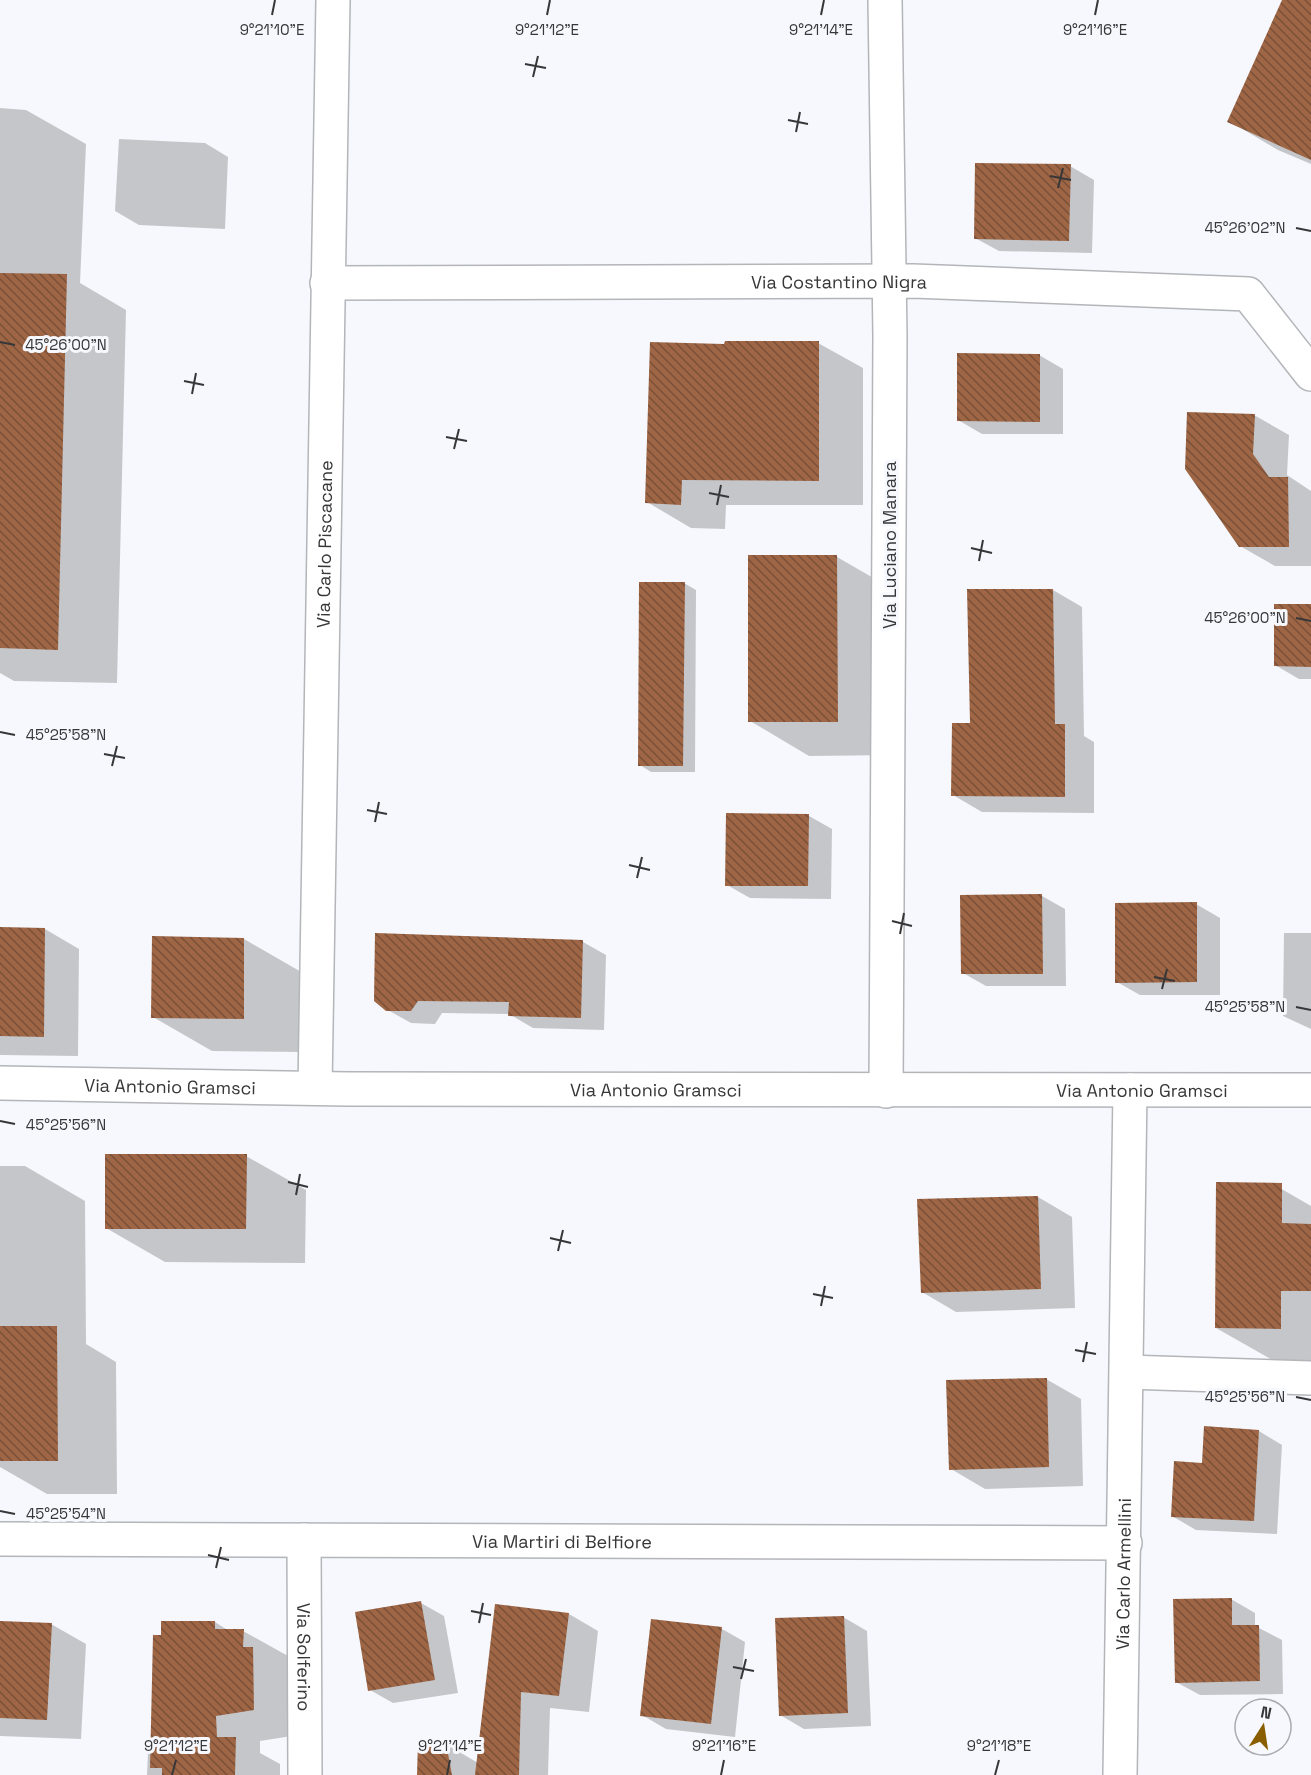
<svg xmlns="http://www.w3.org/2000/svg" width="1311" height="1775" font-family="'Space Grotesk',sans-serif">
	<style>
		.shadow { fill: #0003 }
		.building { fill: url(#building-back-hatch) }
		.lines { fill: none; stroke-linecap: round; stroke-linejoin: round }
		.minor-casing { stroke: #b3b5b9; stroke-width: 36 }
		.minor { stroke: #fff; stroke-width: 33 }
		.ticks { fill: none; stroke: #373739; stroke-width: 2 }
		.labels { text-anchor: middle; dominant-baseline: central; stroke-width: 6; stroke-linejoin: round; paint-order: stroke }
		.street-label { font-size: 18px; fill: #373739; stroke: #f6f8fd }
		.ticks-label { font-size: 15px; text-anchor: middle; fill: #373739; stroke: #f6f8fd; stroke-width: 6; stroke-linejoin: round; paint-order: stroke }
	</style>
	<defs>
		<pattern id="building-back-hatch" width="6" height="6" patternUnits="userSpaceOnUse" patternTransform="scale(1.5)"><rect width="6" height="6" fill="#9e6645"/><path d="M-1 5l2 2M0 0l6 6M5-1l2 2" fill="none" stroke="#7a5038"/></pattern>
	</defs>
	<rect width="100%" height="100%" fill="#f6f8fd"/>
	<!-- shadow -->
	<g class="shadow">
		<path d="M 1283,0 L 1311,0 L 1311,164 L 1278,150 L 1229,121 Z"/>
		<path d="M 0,108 L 26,110 L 86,144 L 80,283 L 126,310 L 117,683 L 14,681 L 0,673 Z"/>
		<path d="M 119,139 L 205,143 L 228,157 L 225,229 L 139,225 L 115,211 Z"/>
		<path d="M 1070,166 L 1094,180 L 1092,253 L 999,251 L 975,238 Z"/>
		<path d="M 818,343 L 863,368 L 863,505 L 726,505 L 725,529 L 691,528 L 647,502 L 726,346 Z"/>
		<path d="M 1039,355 L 1063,369 L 1063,434 L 982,434 L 958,420 Z"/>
		<path d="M 1254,415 L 1289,435 L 1287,475 L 1311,491 L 1311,566 L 1275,566 L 1240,546 Z"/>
		<path d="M 837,557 L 896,591 L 897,755 L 809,756 L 750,721 Z"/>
		<path d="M 684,583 L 696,590 L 695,772 L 651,772 L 640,765 Z"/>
		<path d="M 1053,590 L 1082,607 L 1084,736 L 1094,742 L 1094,813 L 982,812 L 953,795 L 971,724 Z"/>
		<path d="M 1311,606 L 1311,679 L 1299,679 L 1275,665 Z"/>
		<path d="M 809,816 L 832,829 L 831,899 L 750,898 L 727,885 Z"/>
		<path d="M 1042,896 L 1065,909 L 1066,986 L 986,986 L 963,973 Z"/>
		<path d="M 1196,904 L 1220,918 L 1220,995 L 1140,995 L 1117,982 Z"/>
		<path d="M 0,929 L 45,929 L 79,949 L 78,1056 L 0,1055 Z"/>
		<path d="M 1284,933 L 1311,933 L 1311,1029 L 1283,1016 Z"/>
		<path d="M 376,935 L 583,942 L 606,955 L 604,1030 L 533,1028 L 509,1014 L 442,1013 L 435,1024 L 411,1023 L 386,1009 Z"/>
		<path d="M 244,939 L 303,973 L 302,1052 L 212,1051 L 153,1017 Z"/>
		<path d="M 246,1156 L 306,1190 L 305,1263 L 165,1262 L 106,1228 Z"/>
		<path d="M 0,1166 L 25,1166 L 85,1201 L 86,1344 L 116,1362 L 117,1494 L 47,1494 L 0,1467 Z"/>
		<path d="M 1273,1184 L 1311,1206 L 1311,1362 L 1276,1362 L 1216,1328 Z"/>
		<path d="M 1038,1197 L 1072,1217 L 1075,1308 L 956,1312 L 922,1292 Z"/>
		<path d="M 1046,1379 L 1081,1399 L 1083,1486 L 985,1489 L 951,1469 Z"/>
		<path d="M 1259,1431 L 1282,1445 L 1277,1534 L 1196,1530 L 1172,1516 L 1203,1464 Z"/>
		<path d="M 1231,1599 L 1255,1613 L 1255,1626 L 1282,1640 L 1283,1694 L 1200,1695 L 1176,1682 Z"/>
		<path d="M 421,1603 L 444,1616 L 458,1693 L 393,1703 L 370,1690 Z"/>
		<path d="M 496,1606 L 569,1614 L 598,1631 L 589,1712 L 550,1708 L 548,1775 L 418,1775 L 446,1744 L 478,1763 Z"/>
		<path d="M 843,1617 L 867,1631 L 871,1726 L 804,1729 L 780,1715 Z"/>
		<path d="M 0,1622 L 51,1624 L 86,1644 L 81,1739 L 0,1736 Z"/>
		<path d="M 215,1622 L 229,1631 L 243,1631 L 288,1656 L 287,1668 L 297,1674 L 298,1735 L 260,1741 L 260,1753 L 280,1764 L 280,1775 L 147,1775 L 148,1752 L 152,1752 Z"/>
		<path d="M 722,1629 L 745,1642 L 735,1737 L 666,1729 L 642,1715 Z"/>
	</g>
	<!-- building -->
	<g class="building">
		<path d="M 1282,0 L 1311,0 L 1311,160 L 1227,122 Z"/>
		<path d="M 975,163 L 1071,164 L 1069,241 L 974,239 Z"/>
		<path d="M 0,273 L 67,274 L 58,650 L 0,648 Z"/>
		<path d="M 725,341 L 819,341 L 819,481 L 682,480 L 681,505 L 645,503 L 650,342 L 724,344 Z"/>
		<path d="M 957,353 L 1040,354 L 1040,422 L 957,421 Z"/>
		<path d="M 1187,412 L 1255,414 L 1253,454 L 1269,477 L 1288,477 L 1289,547 L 1239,547 L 1185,469 Z"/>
		<path d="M 748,555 L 837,555 L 838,722 L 748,722 Z"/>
		<path d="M 639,582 L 685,582 L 683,766 L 638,766 Z"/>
		<path d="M 967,589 L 1053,589 L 1055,724 L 1065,724 L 1065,797 L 951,796 L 952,723 L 970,723 Z"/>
		<path d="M 1274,604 L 1311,604 L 1311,667 L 1274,666 Z"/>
		<path d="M 726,813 L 809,814 L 808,886 L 725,886 Z"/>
		<path d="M 1042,894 L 1043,974 L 961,974 L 960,895 Z"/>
		<path d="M 1197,902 L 1197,982 L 1115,983 L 1115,903 Z"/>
		<path d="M 0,927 L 45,928 L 44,1037 L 0,1036 Z"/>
		<path d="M 375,933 L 583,940 L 581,1018 L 508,1016 L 509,1002 L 418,1001 L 411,1011 L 386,1011 L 374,1001 Z"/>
		<path d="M 152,936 L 244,938 L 244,1019 L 151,1018 Z"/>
		<path d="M 105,1154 L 247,1154 L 246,1229 L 105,1229 Z"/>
		<path d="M 1216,1182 L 1282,1183 L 1282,1223 L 1311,1224 L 1311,1291 L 1281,1291 L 1281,1329 L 1215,1328 Z"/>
		<path d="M 1038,1196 L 1041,1289 L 921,1293 L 917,1199 Z"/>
		<path d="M 0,1326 L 57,1326 L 58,1461 L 0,1461 Z"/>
		<path d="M 1047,1378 L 1049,1467 L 949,1470 L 946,1380 Z"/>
		<path d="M 1204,1426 L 1259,1430 L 1254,1521 L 1171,1517 L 1174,1461 L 1202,1463 Z"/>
		<path d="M 1232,1598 L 1232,1625 L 1259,1625 L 1260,1681 L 1175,1683 L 1173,1599 Z"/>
		<path d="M 421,1601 L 435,1680 L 368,1691 L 355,1612 Z"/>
		<path d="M 495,1604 L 569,1613 L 559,1696 L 521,1692 L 519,1775 L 475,1775 Z"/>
		<path d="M 844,1616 L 848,1713 L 779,1716 L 775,1618 Z"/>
		<path d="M 651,1619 L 722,1627 L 711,1724 L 640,1716 Z"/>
		<path d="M 0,1621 L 52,1623 L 47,1720 L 0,1718 Z"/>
		<path d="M 161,1621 L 215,1621 L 215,1629 L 244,1629 L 243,1647 L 253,1647 L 254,1710 L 216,1716 L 217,1737 L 236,1737 L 235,1775 L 162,1775 L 162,1768 L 150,1768 L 153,1635 L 161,1635 Z"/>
		<path d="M 418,1742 L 446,1743 L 452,1775 L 417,1775 Z"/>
	</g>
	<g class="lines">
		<!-- minor casing -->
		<g class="minor-casing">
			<g id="minor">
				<path d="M 885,0 L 890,336 L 886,1091"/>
				<path id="s1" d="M 327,283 L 913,281 L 1248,294 L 1311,374"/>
				<path id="s2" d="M 0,1083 L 348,1089 L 1311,1090"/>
				<path id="s3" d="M 315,1088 L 333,0"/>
				<path d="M 1127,1372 L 1311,1378"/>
				<path id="s4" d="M 0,1539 L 1125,1543"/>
				<path id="s5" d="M 304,1540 L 305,1775"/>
				<path id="s6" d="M 1120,1775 L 1130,1090"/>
			</g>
		</g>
		<!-- minor -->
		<use href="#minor" class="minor"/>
	</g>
	<!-- ticks -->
	<path class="ticks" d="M 272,15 L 275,0M 547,15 L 550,0M 821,15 L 824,0M 1095,15 L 1098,0M 525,64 L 546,68M 533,77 L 538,56M 788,120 L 808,124M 796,132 L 800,112M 1050,176 L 1071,180M 1058,188 L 1063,168M 1296,228 L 1311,231M 0,342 L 15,345M 184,381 L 204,385M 192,394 L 196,373M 446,437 L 467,441M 454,449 L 459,429M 709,493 L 729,497M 717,505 L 721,485M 971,548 L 992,553M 979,561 L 983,540M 1296,618 L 1311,621M 0,732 L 15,735M 104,754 L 125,758M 112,766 L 117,746M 367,810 L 387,814M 375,822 L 379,802M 629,865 L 650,870M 637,878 L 642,857M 892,921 L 912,926M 900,934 L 904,913M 1154,977 L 1175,981M 1162,989 L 1167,969M 1296,1007 L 1311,1010M 0,1121 L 15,1124M 288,1182 L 308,1187M 296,1195 L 300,1174M 550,1238 L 571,1243M 558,1251 L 563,1230M 813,1294 L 833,1298M 821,1306 L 825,1286M 1075,1350 L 1096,1354M 1083,1362 L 1087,1342M 1296,1397 L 1311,1400M 0,1511 L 15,1514M 208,1555 L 229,1560M 216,1568 L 221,1547M 471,1611 L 491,1615M 479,1623 L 483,1603M 733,1667 L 754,1671M 741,1679 L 746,1659M 172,1775 L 176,1760M 447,1775 L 450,1760M 721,1775 L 724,1760M 995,1775 L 999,1760"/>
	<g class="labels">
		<!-- street labels -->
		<g class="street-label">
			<text stroke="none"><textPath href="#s1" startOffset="512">Via Costantino Nigra</textPath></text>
			<text stroke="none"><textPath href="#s3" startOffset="544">Via Carlo Piscacane</textPath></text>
			<text transform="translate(889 545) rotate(-90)">Via Luciano Manara</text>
			<text stroke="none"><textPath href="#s2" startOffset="170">Via Antonio Gramsci</textPath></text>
			<text stroke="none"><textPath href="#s2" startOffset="656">Via Antonio Gramsci</textPath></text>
			<text stroke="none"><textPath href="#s2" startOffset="1142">Via Antonio Gramsci</textPath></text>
			<text stroke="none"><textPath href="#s4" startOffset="562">Via Martiri di Belfiore</textPath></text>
			<text stroke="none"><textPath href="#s6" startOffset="201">Via Carlo Armellini</textPath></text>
			<text stroke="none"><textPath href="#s5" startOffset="117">Via Solferino</textPath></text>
		</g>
	</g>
	<g class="ticks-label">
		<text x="272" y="35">9°21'10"E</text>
		<text x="547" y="35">9°21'12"E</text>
		<text x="821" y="35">9°21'14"E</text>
		<text x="1095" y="35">9°21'16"E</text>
		<text x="1245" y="233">45°26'02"N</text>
		<text x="66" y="350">45°26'00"N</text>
		<text x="1245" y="623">45°26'00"N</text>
		<text x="66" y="740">45°25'58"N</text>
		<text x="1245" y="1012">45°25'58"N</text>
		<text x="66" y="1130">45°25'56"N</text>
		<text x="1245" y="1402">45°25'56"N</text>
		<text x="66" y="1519">45°25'54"N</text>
		<text x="176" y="1751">9°21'12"E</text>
		<text x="450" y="1751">9°21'14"E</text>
		<text x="724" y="1751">9°21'16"E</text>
		<text x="999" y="1751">9°21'18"E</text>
	</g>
	<!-- north arrow -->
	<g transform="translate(1263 1727) rotate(12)"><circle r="28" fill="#f6f8fd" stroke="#aaabaf" stroke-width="1.5"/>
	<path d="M0-4.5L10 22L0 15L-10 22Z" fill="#895e00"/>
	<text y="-9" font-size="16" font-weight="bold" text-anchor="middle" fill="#373739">N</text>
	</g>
</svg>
